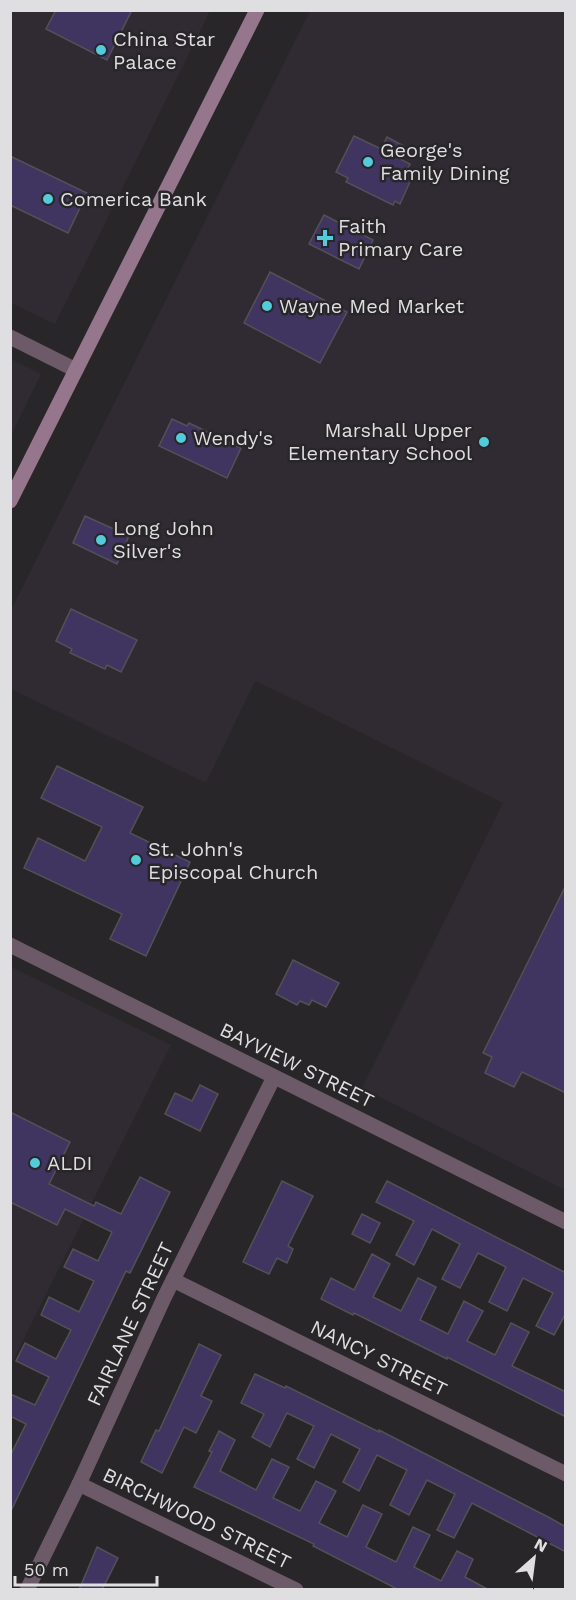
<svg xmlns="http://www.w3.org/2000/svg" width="576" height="1600" font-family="'Work Sans',sans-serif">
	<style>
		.built { fill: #302b33 }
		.building { fill: #403561; stroke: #525154; stroke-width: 1.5 }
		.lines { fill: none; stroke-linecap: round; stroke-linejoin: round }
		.minor { stroke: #6d5a68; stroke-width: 15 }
		.secondary { stroke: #95768c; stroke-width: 15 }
		.poi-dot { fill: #53cbdb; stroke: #282628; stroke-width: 2 }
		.labels { text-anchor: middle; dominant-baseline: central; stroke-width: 5; stroke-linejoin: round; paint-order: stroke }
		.poi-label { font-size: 20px; fill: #dfdee0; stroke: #282628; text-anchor: start }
		.street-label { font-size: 20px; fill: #dfdee0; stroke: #282628 }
	</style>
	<rect width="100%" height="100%" fill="#282628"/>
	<!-- built -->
	<g class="built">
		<path d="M 10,11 L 210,11 L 55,324 L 11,303 Z"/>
		<path d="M 310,11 L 565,11 L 565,1190 L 362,1088 L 503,803 L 281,693 L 255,681 L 206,783 L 11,689 L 10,612 Z"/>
		<path d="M 11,359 L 41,374 L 11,435 Z"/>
		<path d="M 11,967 L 171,1045 L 11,1364 Z"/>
	</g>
	<!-- building -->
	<g class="building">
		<path d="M 56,10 L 132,10 L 107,60 L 46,29 Z"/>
		<path d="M 354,136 L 381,149 L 387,137 L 404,146 L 398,158 L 410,164 L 407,170 L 414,173 L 400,204 L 395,201 L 393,205 L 346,182 L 348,178 L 336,172 Z"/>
		<path d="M 10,156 L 87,193 L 68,233 L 10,205 Z"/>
		<path d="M 324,215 L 373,240 L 359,269 L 309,244 Z"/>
		<path d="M 270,272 L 347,312 L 320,363 L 244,323 Z"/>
		<path d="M 172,419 L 187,426 L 189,423 L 241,448 L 227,478 L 159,446 Z"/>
		<path d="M 85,516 L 129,536 L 117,564 L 73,543 Z"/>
		<path d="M 71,609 L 137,640 L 121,672 L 107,665 L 105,669 L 70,653 L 72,649 L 56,641 Z"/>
		<path d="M 57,766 L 143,807 L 130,833 L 190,862 L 146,956 L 110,939 L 122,914 L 24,868 L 38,838 L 85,861 L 102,827 L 41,798 Z"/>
		<path d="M 566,885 L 566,1093 L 522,1072 L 514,1087 L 485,1073 L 492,1057 L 483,1053 Z"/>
		<path d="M 293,960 L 339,983 L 326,1007 L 312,1000 L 309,1005 L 300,1001 L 297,1005 L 276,994 Z"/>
		<path d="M 200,1085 L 218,1094 L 200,1131 L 165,1114 L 175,1093 L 192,1101 Z"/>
		<path d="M 10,1112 L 70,1142 L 49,1184 L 94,1206 L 96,1202 L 121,1214 L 140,1177 L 170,1192 L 130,1273 L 126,1271 L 10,1513 L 10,1456 L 26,1424 L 10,1416 L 10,1394 L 35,1405 L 49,1377 L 16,1361 L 25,1343 L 56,1359 L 71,1330 L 41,1315 L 49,1297 L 79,1312 L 94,1281 L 64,1267 L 73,1249 L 98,1261 L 112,1232 L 65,1209 L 57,1225 L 10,1202 Z"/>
		<path d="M 282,1181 L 313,1196 L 288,1246 L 293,1249 L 287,1263 L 277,1258 L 269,1274 L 243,1262 Z"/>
		<path d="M 387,1181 L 564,1272 L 566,1268 L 566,1313 L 554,1335 L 536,1326 L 553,1293 L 523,1278 L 507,1311 L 489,1302 L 506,1267 L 478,1253 L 460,1288 L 442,1279 L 460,1244 L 432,1229 L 414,1265 L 396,1255 L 414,1221 L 376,1202 Z"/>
		<path d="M 362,1214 L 380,1223 L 370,1243 L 352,1234 Z"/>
		<path d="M 372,1254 L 390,1264 L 373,1297 L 401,1311 L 418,1278 L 436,1287 L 420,1320 L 448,1334 L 464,1301 L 483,1311 L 467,1341 L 495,1355 L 511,1323 L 529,1332 L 512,1366 L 566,1392 L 566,1417 L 447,1357 L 447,1359 L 354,1313 L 353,1315 L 321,1299 L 331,1278 L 354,1290 Z"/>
		<path d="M 199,1344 L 221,1355 L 201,1396 L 212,1401 L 196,1433 L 184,1427 L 162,1473 L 141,1462 L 156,1430 L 159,1431 Z"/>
		<path d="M 255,1374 L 285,1388 L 286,1386 L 379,1432 L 379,1430 L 550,1518 L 566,1527 L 566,1552 L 472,1503 L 454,1538 L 437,1530 L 455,1494 L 427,1480 L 409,1515 L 390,1505 L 407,1470 L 377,1455 L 359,1491 L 343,1482 L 360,1449 L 331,1434 L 314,1468 L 297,1459 L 314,1426 L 287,1413 L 270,1447 L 252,1437 L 264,1414 L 241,1403 Z"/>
		<path d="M 219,1431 L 235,1440 L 220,1471 L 256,1490 L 272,1459 L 289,1467 L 273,1498 L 300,1511 L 316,1481 L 336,1491 L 319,1523 L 347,1537 L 363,1505 L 382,1514 L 366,1547 L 396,1562 L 413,1527 L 430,1535 L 414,1567 L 441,1581 L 457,1551 L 473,1559 L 465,1577 L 489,1590 L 399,1590 L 313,1546 L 314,1544 L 194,1487 L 212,1452 L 209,1451 Z"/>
		<path d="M 97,1547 L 118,1558 L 102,1590 L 79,1590 Z"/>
	</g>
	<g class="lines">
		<!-- minor -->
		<g class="minor">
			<path d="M 10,337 L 76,370"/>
			<path d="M 10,945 L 566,1222"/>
			<path d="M 173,1280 L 566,1474"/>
			<path d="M 79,1484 L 296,1590"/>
			<path d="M 27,1590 L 79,1484 L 164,1298 L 274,1077"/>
		</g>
		<!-- secondary -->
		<path class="secondary" d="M 10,501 L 257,10"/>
	</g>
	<!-- markers -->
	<g class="poi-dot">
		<circle cx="101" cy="50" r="6"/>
		<circle cx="368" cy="162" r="6"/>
		<circle cx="48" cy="199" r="6"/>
		<path d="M322 229h6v6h6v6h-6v6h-6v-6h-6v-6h6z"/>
		<circle cx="267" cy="306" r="6"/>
		<circle cx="181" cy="438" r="6"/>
		<circle cx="484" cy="442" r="6"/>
		<circle cx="101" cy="540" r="6"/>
		<circle cx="136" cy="860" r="6"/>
		<circle cx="35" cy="1163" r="6"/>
	</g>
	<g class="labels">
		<!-- poi labels -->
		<g class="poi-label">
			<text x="113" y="39">China Star<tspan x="113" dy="23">Palace</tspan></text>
			<text x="380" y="150">George's<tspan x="380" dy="23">Family Dining</tspan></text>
			<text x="60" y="199">Comerica Bank</text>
			<text x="338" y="226">Faith<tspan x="338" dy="23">Primary Care</tspan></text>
			<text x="279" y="306">Wayne Med Market</text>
			<text x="472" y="430" text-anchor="end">Marshall Upper<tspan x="472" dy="23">Elementary School</tspan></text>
			<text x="193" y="438">Wendy's</text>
			<text x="113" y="528">Long John<tspan x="113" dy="23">Silver's</tspan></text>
			<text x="148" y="849">St. John's<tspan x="148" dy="23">Episcopal Church</tspan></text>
			<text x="47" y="1163">ALDI</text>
		</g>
		<!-- street labels -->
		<g class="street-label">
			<text transform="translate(297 1065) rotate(26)">BAYVIEW STREET</text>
			<text transform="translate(130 1324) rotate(-65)">FAIRLANE STREET</text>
			<text transform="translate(379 1358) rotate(26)">NANCY STREET</text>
			<text transform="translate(197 1518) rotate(26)">BIRCHWOOD STREET</text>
		</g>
	</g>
	<!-- border -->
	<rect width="576" height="1600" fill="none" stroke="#dfdee0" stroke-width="24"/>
	<!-- north arrow -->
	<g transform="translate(534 1558) rotate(28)" stroke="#282628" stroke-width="4.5" paint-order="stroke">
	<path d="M0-4.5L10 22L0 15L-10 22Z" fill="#dfdee0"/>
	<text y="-9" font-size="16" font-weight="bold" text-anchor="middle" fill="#dfdee0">N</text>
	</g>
	<!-- scale -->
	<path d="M15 1576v9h142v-9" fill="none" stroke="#dfdee0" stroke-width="3"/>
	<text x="24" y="1576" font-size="18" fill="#dfdee0" stroke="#282628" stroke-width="4.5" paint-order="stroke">50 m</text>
</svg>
